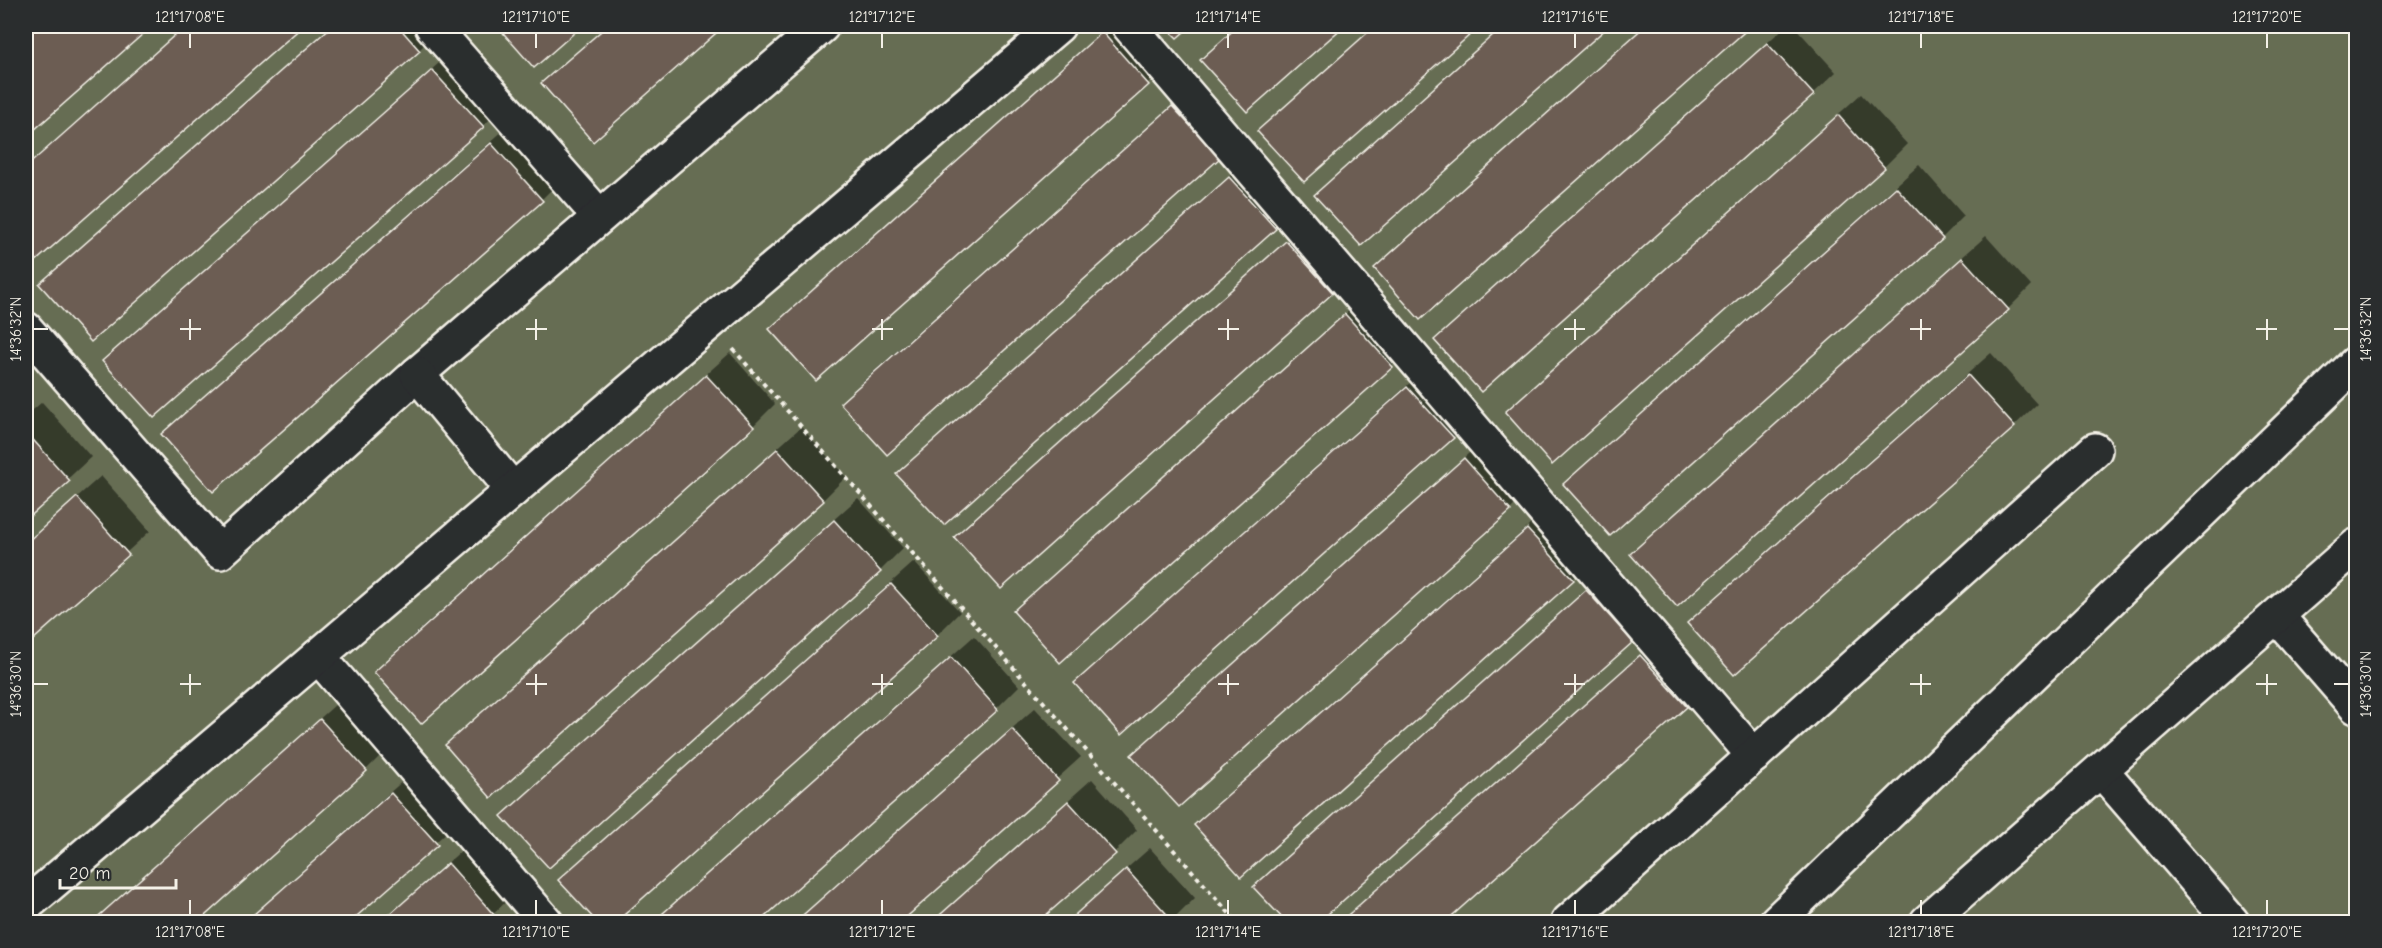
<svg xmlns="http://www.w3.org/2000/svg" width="2382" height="948" font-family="'Comic Neue',sans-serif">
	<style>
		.green { fill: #666d53; stroke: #adaf9e; stroke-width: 1.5 }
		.shadow { fill: #0007 }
		.building { fill: #6c5d53; stroke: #f4f1e8; stroke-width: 1.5 }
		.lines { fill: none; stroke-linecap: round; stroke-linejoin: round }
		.minor-casing { stroke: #f4f1e8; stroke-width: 38 }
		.major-casing { stroke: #f4f1e8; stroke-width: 38 }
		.path { stroke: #f4f1e8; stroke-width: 4; stroke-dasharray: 4.5 4.5; stroke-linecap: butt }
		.minor { stroke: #2a2d2e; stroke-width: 33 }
		.major { stroke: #2a2d2e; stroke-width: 33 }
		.ticks { fill: none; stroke: #f4f1e8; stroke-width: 2 }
		.neatline { fill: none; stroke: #f4f1e8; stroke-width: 2 }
		.ticks-label { font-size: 15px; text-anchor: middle; fill: #f4f1e8 }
	</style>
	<rect width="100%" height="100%" fill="#373735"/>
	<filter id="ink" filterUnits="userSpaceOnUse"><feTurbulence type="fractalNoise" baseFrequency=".0167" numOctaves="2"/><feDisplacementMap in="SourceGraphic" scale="12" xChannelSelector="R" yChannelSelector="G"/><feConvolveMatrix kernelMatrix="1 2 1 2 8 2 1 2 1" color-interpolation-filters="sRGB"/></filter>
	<g filter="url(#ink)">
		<!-- green -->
		<rect class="green" x="26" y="26" width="2330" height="896"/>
		<!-- shadow -->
		<g class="shadow">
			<path d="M 33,26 L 150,26 L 26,135 L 26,32 Z"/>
			<path d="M 185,26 L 301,26 L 27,267 L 26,265 L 26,166 Z"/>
			<path d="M 331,26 L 442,27 L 419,50 L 91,340 L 41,284 L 64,262 Z"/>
			<path d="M 499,26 L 580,26 L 535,66 Z"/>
			<path d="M 606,26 L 722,26 L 593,139 L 543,83 Z"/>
			<path d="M 1109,26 L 1139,26 L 1170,61 L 1148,83 L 771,329 L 794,306 Z"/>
			<path d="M 1237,26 L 1342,26 L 1247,110 L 1202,60 Z"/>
			<path d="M 1374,26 L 1478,26 L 1304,180 L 1259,131 Z"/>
			<path d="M 1503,26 L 1607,26 L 1361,244 L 1316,195 Z"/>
			<path d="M 1644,26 L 1749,26 L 1420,318 L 1376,268 Z"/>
			<path d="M 1786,26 L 1794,26 L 1836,72 L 1813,94 L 1436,340 L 1459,317 Z"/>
			<path d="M 456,48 L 506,104 L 483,126 L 104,361 L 127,338 Z"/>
			<path d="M 1196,84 L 1241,134 L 1219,157 L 842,403 L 864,380 Z"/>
			<path d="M 1861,94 L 1907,144 L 1884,167 L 1552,462 L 1507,412 L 1530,390 Z"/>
			<path d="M 514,121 L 564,177 L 541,200 L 163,435 L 186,412 Z"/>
			<path d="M 1253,155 L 1298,205 L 1275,228 L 944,523 L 898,474 L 921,451 Z"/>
			<path d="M 1919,165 L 1964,216 L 1942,238 L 1565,484 L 1588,461 Z"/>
			<path d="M 1310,219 L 1355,269 L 1332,292 L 956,538 L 978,515 Z"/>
			<path d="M 1986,236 L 2031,286 L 2008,309 L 1677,604 L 1632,554 L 1654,532 Z"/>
			<path d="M 1369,293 L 1414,343 L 1392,366 L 1060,661 L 1015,611 L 1038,588 Z"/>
			<path d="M 730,353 L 775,404 L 753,426 L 376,672 L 398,649 Z"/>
			<path d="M 1991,353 L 2037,404 L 2014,426 L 1689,623 L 1712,600 Z"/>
			<path d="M 1430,365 L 1475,415 L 1453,437 L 1076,683 L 1099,660 Z"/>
			<path d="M 42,402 L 91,457 L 26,518 L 26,416 Z"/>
			<path d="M 801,427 L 846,477 L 823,500 L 492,796 L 447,745 L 469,723 Z"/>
			<path d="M 1487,437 L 1532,487 L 1510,510 L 1133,755 L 1156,732 Z"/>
			<path d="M 101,476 L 150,531 L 26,644 L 26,542 Z"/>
			<path d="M 858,498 L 903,548 L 880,571 L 549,866 L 526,794 Z"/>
			<path d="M 1550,507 L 1596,557 L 1573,579 L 1196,825 L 1219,802 Z"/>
			<path d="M 914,562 L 960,612 L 937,635 L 614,922 L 599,922 L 560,880 L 583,858 Z"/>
			<path d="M 1610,568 L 1655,619 L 1632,641 L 1316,922 L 1288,922 L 1255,887 L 1278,864 Z"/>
			<path d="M 1664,633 L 1709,683 L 1686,706 L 1443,922 L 1339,922 Z"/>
			<path d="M 974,636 L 1019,686 L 997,708 L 756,922 L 653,922 Z"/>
			<path d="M 344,697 L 389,747 L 366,770 L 195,922 L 91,922 Z"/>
			<path d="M 1035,708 L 1081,757 L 898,922 L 794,922 Z"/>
			<path d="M 414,771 L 459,821 L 348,922 L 244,922 Z"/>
			<path d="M 1092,779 L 1137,830 L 1115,852 L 1036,922 L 932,922 Z"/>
			<path d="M 471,842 L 516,892 L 485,922 L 381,922 Z"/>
			<path d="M 1150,848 L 1195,898 L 1171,922 L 1066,922 Z"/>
			<path d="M 528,905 L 543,922 L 509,922 Z"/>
		</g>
		<!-- building -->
		<g class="building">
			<path d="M 34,26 L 152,26 L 26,137 L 26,33 Z"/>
			<path d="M 185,26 L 303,26 L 27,269 L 26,267 L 26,167 Z"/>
			<path d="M 332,26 L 398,26 L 420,51 L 91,342 L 39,284 Z"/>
			<path d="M 497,26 L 582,26 L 534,68 Z"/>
			<path d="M 607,26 L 724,26 L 593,142 L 541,83 Z"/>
			<path d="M 1165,26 L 1191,26 L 1177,38 Z"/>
			<path d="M 1238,26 L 1344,26 L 1247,112 L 1200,60 Z"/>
			<path d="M 1375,26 L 1480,26 L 1304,182 L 1257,131 Z"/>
			<path d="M 1503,26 L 1609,26 L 1361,246 L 1314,195 Z"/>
			<path d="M 1645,26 L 1751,26 L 1420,320 L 1374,268 Z"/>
			<path d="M 1102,32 L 1149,85 L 816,381 L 769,329 Z"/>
			<path d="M 1767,43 L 1814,95 L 1481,392 L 1434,340 Z"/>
			<path d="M 432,70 L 484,127 L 154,418 L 102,361 Z"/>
			<path d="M 1172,106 L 1220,158 L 887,455 L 840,403 Z"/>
			<path d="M 1838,115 L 1885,168 L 1552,465 L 1505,412 Z"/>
			<path d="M 491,143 L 543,201 L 213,492 L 161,434 Z"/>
			<path d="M 1229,177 L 1276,229 L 944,525 L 896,474 Z"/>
			<path d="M 1896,187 L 1943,239 L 1610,536 L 1563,484 Z"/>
			<path d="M 1286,241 L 1333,293 L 1001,589 L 954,537 Z"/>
			<path d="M 1962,258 L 2009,310 L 1677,607 L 1630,554 Z"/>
			<path d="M 1345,314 L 1393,367 L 1060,663 L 1013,611 Z"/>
			<path d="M 706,375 L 754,427 L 421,724 L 374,672 Z"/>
			<path d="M 1968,375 L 2015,427 L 1734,675 L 1687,623 Z"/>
			<path d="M 1407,387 L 1454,438 L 1121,735 L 1074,683 Z"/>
			<path d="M 26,432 L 70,481 L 26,520 Z"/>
			<path d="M 777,449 L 824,501 L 491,798 L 445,745 Z"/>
			<path d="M 1464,458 L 1511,511 L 1179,807 L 1131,755 Z"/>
			<path d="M 77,497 L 129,555 L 26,646 L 26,543 Z"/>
			<path d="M 834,520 L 881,572 L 549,868 L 501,816 Z"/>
			<path d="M 1527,529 L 1574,580 L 1241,877 L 1194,825 Z"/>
			<path d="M 891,584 L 938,636 L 616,922 L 597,922 L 558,880 Z"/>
			<path d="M 1586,590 L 1633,642 L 1319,922 L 1286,922 L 1253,887 Z"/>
			<path d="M 1640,655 L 1687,707 L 1445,922 L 1340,922 Z"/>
			<path d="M 951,657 L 998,710 L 759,922 L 653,922 Z"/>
			<path d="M 320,719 L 367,771 L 198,922 L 92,922 Z"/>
			<path d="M 1012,729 L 1059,781 L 901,922 L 795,922 Z"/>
			<path d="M 391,793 L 438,845 L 350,922 L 245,922 Z"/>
			<path d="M 1068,801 L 1116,854 L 1038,922 L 932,922 Z"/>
			<path d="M 448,863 L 495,916 L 487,922 L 381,922 Z"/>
			<path d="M 1126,869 L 1174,922 L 1067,922 Z"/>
		</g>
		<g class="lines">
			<!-- minor casing -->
			<g class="minor-casing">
				<g id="minor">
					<path d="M 432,26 L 599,216"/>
					<path d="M 1129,26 L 1754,756"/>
					<path d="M 26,329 L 220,552 L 417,374 L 822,26"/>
					<path d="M 417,374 L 513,490"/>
					<path d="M 2277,616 L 2356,707"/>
					<path d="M 318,656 L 546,922"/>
					<path d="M 2101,770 L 2232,922"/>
					<path d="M 26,905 L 1058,26"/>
					<path d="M 1568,922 L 2095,450"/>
					<path d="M 1927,922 L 2356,546"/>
				</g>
			</g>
			<!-- major casing -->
			<g class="major-casing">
				<path id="major" d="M 1776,922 L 2356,363"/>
			</g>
			<!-- path -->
			<path class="path" d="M 733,349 L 1237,922"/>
			<!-- minor -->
			<use href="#minor" class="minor"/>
			<!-- major -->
			<use href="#major" class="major"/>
		</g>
	</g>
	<!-- ticks -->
	<path class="ticks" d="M 190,33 L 190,48M 536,33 L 536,48M 882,33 L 882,48M 1228,33 L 1228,48M 1575,33 L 1575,48M 1921,33 L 1921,48M 2267,33 L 2267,48M 190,319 L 190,340M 536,319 L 536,340M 882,319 L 882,340M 1228,319 L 1228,340M 1575,319 L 1575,340M 1921,319 L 1921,340M 2267,319 L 2267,340M 33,329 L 48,329M 180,329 L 201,329M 526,329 L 547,329M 872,329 L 893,329M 1218,329 L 1239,329M 1564,329 L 1585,329M 1910,329 L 1931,329M 2256,329 L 2277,329M 2334,329 L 2349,329M 190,674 L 190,695M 536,674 L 536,695M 882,674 L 882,695M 1228,674 L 1228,695M 1575,674 L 1575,695M 1921,674 L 1921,695M 2267,674 L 2267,695M 33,684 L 48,684M 180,684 L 201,684M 526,684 L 547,684M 872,684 L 893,684M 1218,684 L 1239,684M 1564,684 L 1585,684M 1910,684 L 1931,684M 2256,684 L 2277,684M 2334,684 L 2349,684M 190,900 L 190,915M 536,900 L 536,915M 882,900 L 882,915M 1228,900 L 1228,915M 1575,900 L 1575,915M 1921,900 L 1921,915M 2267,900 L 2267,915"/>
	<!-- margin -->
	<rect width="2382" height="948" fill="none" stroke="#2a2d2e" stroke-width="66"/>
	<!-- scale -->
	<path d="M60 879v9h116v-9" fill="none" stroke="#f4f1e8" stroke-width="3"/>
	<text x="69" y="879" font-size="18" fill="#f4f1e8" stroke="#2a2d2e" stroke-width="4.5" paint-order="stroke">20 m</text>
	<rect x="33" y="33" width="2316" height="882" class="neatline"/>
	<g class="ticks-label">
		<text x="190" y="22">121°17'08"E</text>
		<text x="536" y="22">121°17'10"E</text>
		<text x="882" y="22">121°17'12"E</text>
		<text x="1228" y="22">121°17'14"E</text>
		<text x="1575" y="22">121°17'16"E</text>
		<text x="1921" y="22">121°17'18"E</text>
		<text x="2267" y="22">121°17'20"E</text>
		<text transform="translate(16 329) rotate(-90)" y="5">14°36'32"N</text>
		<text transform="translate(2366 329) rotate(-90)" y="5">14°36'32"N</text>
		<text transform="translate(16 684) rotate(-90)" y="5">14°36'30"N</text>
		<text transform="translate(2366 684) rotate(-90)" y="5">14°36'30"N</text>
		<text x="190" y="937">121°17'08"E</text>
		<text x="536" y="937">121°17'10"E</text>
		<text x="882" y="937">121°17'12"E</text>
		<text x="1228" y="937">121°17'14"E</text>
		<text x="1575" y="937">121°17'16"E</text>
		<text x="1921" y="937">121°17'18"E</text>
		<text x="2267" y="937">121°17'20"E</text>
	</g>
</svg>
